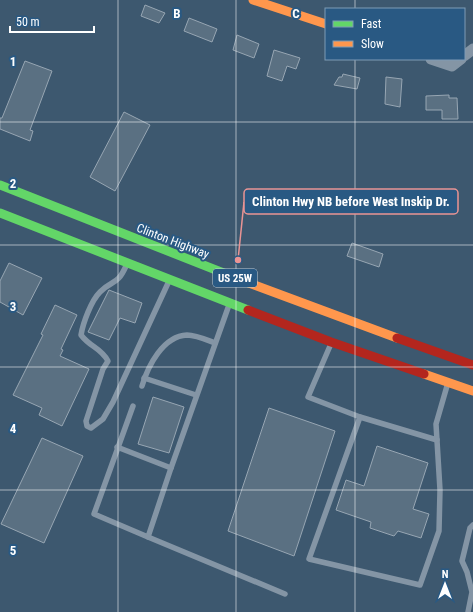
<svg xmlns="http://www.w3.org/2000/svg" width="473" height="612" font-family="'Roboto Condensed',sans-serif">
	<style>
		.building { fill: #5a7082; stroke: #97a6b3 }
		.lines { fill: none; stroke-linecap: round; stroke-linejoin: round }
		.lane { stroke: #8495a5; stroke-width: 5.5 }
		.street { stroke: #8495a5; stroke-width: 11 }
		.fast { stroke: #63d668; stroke-width: 9 }
		.slow { stroke: #ff974d; stroke-width: 9 }
		.jam { stroke: #b3261e; stroke-width: 9 }
		.grid { fill: none; stroke: #fff; stroke-width: 1; stroke-opacity: 0.55 }
		.labels { text-anchor: middle; dominant-baseline: central; stroke-width: 4; stroke-linejoin: round; paint-order: stroke }
		.shield { fill: #295983; stroke: #bfcdda; stroke-width: 1 }
		.shield-label { font-size: 11px; font-weight: bold; fill: #fff }
		.street-label { font-size: 12px; fill: #fff; stroke: #295983 }
		.grid-label { font-size: 13px; text-anchor: middle; font-weight: bold; fill: #fff; stroke: #295983; stroke-width: 4; stroke-linejoin: round; paint-order: stroke }
		.leader { fill: none; stroke: #ea9494; stroke-width: 1.5 }
		.callout-dot { fill: #ea9494; stroke: #295983; stroke-width: 1.5 }
		.callout { fill: #295983; stroke: #ea9494; stroke-width: 1.5 }
		.callout-label { font-size: 13px; text-anchor: middle; font-weight: bold; fill: #fff }
	</style>
	<rect width="100%" height="100%" fill="#3d586f"/>
	<!-- building -->
	<g class="building">
		<path d="M 145,5 L 165,13 L 159,23 L 141,16 Z"/>
		<path d="M 189,18 L 217,29 L 212,42 L 184,31 Z"/>
		<path d="M 237,35 L 259,44 L 254,58 L 233,50 Z"/>
		<path d="M 274,50 L 300,58 L 296,69 L 287,66 L 282,81 L 267,76 Z"/>
		<path d="M 25,61 L 52,71 L 30,130 L 33,131 L 30,141 L 0,129 L 0,118 L 2,118 Z"/>
		<path d="M 343,74 L 360,78 L 357,89 L 334,85 L 339,77 L 342,77 Z"/>
		<path d="M 386,77 L 402,79 L 400,107 L 385,104 Z"/>
		<path d="M 449,95 L 449,98 L 457,98 L 458,119 L 442,119 L 442,110 L 426,110 L 426,96 Z"/>
		<path d="M 124,112 L 150,125 L 115,191 L 90,177 Z"/>
		<path d="M 352,243 L 383,254 L 379,267 L 347,256 Z"/>
		<path d="M 9,263 L 42,278 L 23,315 L 0,302 L 0,281 Z"/>
		<path d="M 109,290 L 142,303 L 135,323 L 120,318 L 109,340 L 88,332 Z"/>
		<path d="M 55,305 L 77,315 L 61,349 L 63,350 L 60,356 L 89,369 L 62,426 L 39,415 L 42,408 L 13,395 L 43,335 L 41,334 Z"/>
		<path d="M 153,397 L 184,407 L 169,453 L 138,444 Z"/>
		<path d="M 269,408 L 335,431 L 294,556 L 228,531 Z"/>
		<path d="M 42,438 L 83,456 L 44,543 L 1,524 Z"/>
		<path d="M 377,446 L 428,463 L 413,509 L 429,514 L 421,538 L 398,531 L 394,536 L 370,528 L 371,522 L 336,510 L 346,480 L 364,486 Z"/>
	</g>
	<g class="lines">
		<!-- lane -->
		<g class="lane">
			<path d="M 126,266 C 117,286 113,279 100,292 C 91,301 83,323 81,335 C 91,348 100,347 108,361 L 103,369 L 86,421 L 87,426 L 91,428 L 103,419 L 113,402 L 169,281"/>
			<path d="M 330,346 L 308,397 L 360,417 L 309,559 L 420,585 L 439,531 L 440,490 L 436,424 L 447,386"/>
			<path d="M 144,378 L 196,395"/>
			<path d="M 142,386 C 148,366 163,336 187,335 C 196,335 207,340 215,343"/>
			<path d="M 133,406 L 94,514 L 148,537 L 171,468"/>
			<path d="M 360,417 L 437,440"/>
			<path d="M 117,447 L 171,468 L 229,305"/>
			<path d="M 148,537 L 285,594"/>
			<path d="M 468,612 L 472,592 L 467,572 L 462,561 L 470,528 L 473,525"/>
		</g>
		<!-- street -->
		<g class="street">
			<path d="M 464,56 L 473,49"/>
			<path d="M 431,59 L 452,66 L 461,59"/>
		</g>
		<!-- fast -->
		<g class="fast">
			<path d="M 0,185 L 249,283"/>
			<path d="M 0,213 L 248,310"/>
		</g>
		<!-- slow -->
		<g class="slow">
			<path d="M 253,0 L 326,24"/>
			<path d="M 249,283 L 397,338"/>
			<path d="M 424,374 L 473,391"/>
		</g>
		<!-- jam -->
		<g class="jam">
			<path d="M 248,310 L 331,342 L 424,374"/>
			<path d="M 397,338 L 473,365"/>
		</g>
	</g>
	<!-- grid -->
	<path class="grid" d="M 118,0 L 118,612M 236,0 L 236,612M 355,0 L 355,9M 355,59 L 355,612M 0,122 L 473,122M 0,245 L 473,245M 0,367 L 473,367M 0,490 L 473,490"/>
	<g class="labels">
		<!-- shield labels -->
		<rect class="shield" x="213" y="269" width="44" height="18" rx="3"/>
		<g class="shield-label">
			<text x="235" y="278">US 25W</text>
		</g>
		<!-- street labels -->
		<g class="street-label">
			<text transform="translate(173 241) rotate(21)">Clinton Highway</text>
		</g>
	</g>
	<g class="grid-label">
		<text x="177" y="18">B</text>
		<text x="296" y="18">C</text>
		<text x="13" y="66">1</text>
		<text x="13" y="188">2</text>
		<text x="13" y="311">3</text>
		<text x="13" y="433">4</text>
		<text x="13" y="555">5</text>
	</g>
	<!-- callouts -->
	<path class="leader" d="M238 260L244 202"/>
	<circle class="callout-dot" cx="238" cy="260" r="4"/>
	<rect class="callout" x="244" y="189" width="214" height="25" rx="4"/>
	<g class="callout-label">
		<text x="351" y="206">Clinton Hwy NB before West Inskip Dr.</text>
	</g>
	<!-- legend -->
	<rect x="325" y="8" width="140" height="52" fill="#295983" stroke="#7f9bb5"/>
	<rect x="333" y="21" width="20" height="6" fill="#63d668" stroke="#7f9bb5"/>
	<text x="361" y="28" font-size="12" fill="#ffffff">Fast</text>
	<rect x="333" y="41" width="20" height="6" fill="#ff974d" stroke="#7f9bb5"/>
	<text x="361" y="48" font-size="12" fill="#ffffff">Slow</text>
	<!-- north arrow -->
	<g transform="translate(445 584)" stroke="#295983" stroke-width="3" paint-order="stroke">
	<path d="M0-3L7 15L0 10L-7 15Z" fill="#ffffff"/>
	<text y="-6" font-size="11" font-weight="bold" text-anchor="middle" fill="#ffffff">N</text>
	</g>
	<!-- scale -->
	<path d="M10 26v6h84v-6" fill="none" stroke="#ffffff" stroke-width="2"/>
	<text x="16" y="26" font-size="12" fill="#ffffff" stroke="#295983" stroke-width="3" paint-order="stroke">50 m</text>
</svg>
